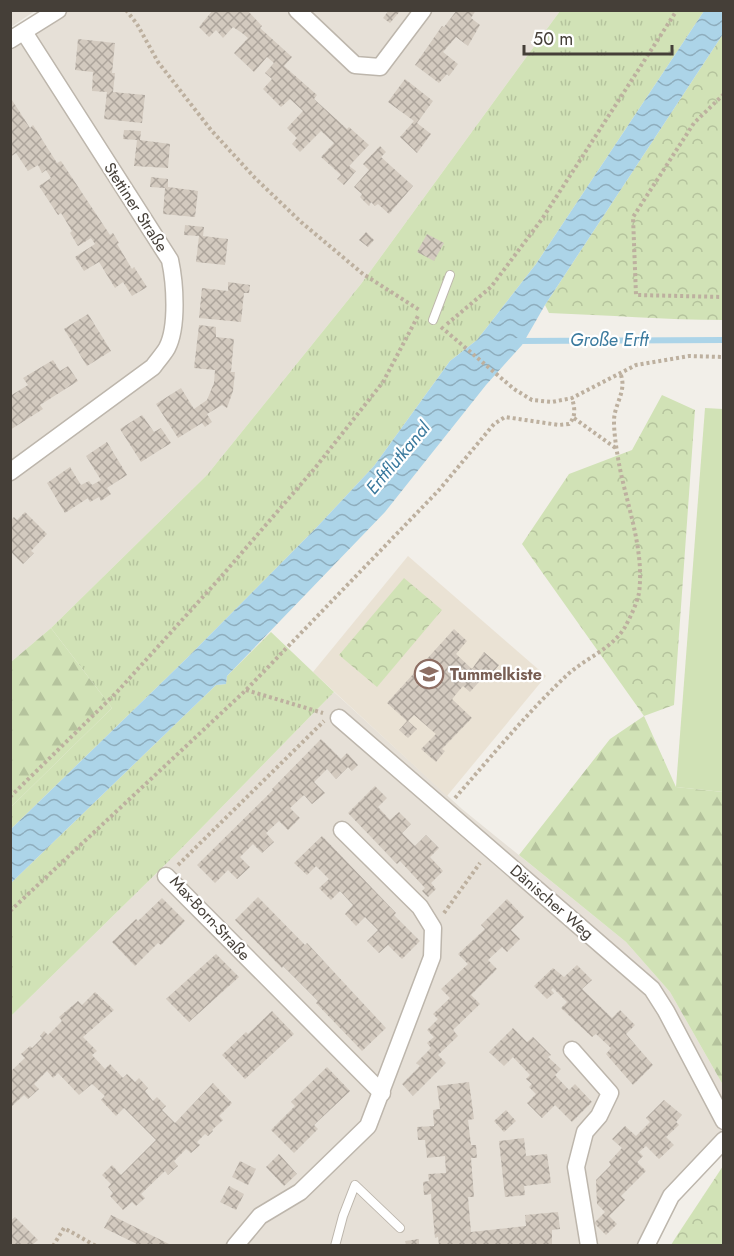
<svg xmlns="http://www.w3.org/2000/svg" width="734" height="1256" font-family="Jost,sans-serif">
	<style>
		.residential { fill: #e6e0d7 }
		.education { fill: #eae2d4 }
		.grass { fill: url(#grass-tufts) }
		.forest { fill: url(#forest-firs) }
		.park { fill: url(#park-crowns) }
		.pitch { fill: #d1e2b6 }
		.water { fill: url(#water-waves) }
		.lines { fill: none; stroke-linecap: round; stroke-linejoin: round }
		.stream { stroke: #acd4e8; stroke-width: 6 }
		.building { fill: url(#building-cross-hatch) }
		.service-casing { stroke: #bdb6ac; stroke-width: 10 }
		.minor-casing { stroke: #bdb6ac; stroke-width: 19 }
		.path { stroke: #bdb09f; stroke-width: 4; stroke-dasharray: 3 3; stroke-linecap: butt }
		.service { stroke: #fff; stroke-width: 8 }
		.minor { stroke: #fff; stroke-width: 16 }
		.labels { text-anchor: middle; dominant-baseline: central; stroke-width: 4.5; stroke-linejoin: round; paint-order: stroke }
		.street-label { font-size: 16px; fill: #453f38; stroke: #fff }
		.education-label { font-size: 16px; font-weight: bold; fill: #785e54; stroke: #fff; text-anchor: start }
		.water-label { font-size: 18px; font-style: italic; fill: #3b7a9e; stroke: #fff }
	</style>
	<defs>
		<pattern id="grass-tufts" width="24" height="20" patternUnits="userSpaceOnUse" patternTransform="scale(1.5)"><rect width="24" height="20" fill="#d1e2b6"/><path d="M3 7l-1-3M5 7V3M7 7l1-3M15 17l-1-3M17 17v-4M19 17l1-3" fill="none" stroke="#b5c39d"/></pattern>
		<pattern id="forest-firs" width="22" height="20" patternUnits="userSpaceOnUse" patternTransform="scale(1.5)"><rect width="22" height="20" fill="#d1e2b6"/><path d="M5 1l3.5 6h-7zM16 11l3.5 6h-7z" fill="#b5c39d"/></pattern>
		<pattern id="park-crowns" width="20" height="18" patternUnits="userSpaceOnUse" patternTransform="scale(1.5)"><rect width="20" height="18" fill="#d1e2b6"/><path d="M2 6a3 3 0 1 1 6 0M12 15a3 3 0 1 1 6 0" fill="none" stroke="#b5c39d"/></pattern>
		<pattern id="water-waves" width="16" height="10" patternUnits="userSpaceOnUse" patternTransform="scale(1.5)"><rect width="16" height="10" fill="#acd4e8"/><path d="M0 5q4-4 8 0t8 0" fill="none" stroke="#8eadbd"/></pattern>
		<pattern id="building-cross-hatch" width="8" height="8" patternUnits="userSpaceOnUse" patternTransform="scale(1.5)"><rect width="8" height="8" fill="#d3cabf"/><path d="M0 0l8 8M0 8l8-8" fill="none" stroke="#ada59c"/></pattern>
	</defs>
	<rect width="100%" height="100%" fill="#f2efe9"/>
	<!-- residential -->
	<g class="residential">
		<path d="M 11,10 L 35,10 L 35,11 L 11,27 Z"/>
		<path d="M 69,11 L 560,11 L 361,284 L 207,475 L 51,628 L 11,662 L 11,49 Z"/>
		<path d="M 334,692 L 462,809 L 626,942 L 670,992 L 723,1085 L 723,1140 L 671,1196 L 646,1245 L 11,1246 L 11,1016 L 176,854 Z"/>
	</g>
	<!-- education -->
	<path class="education" d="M 408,556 L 546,676 L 447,796 L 313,672 Z"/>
	<!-- grass -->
	<g class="grass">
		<path d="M 560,11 L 704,11 L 536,264 L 477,340 L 450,361 L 374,466 L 317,527 L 187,658 L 11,829 L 11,807 L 112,708 L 51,628 L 207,475 L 361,284 Z"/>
		<path d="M 271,632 L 334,692 L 176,854 L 11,1016 L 11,883 L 216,685 L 226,684 L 227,676 Z"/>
	</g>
	<!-- forest -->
	<g class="forest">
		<path d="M 51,628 L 112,708 L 11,807 L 11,662 Z"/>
		<path d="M 644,716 L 676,787 L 723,792 L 723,1085 L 670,992 L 626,942 L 519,855 L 610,739 Z"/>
	</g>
	<!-- park -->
	<g class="park">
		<path d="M 723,34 L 723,320 C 665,320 608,315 549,313 L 545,305 Z"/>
		<path d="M 662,395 L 695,410 L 674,705 L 644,716 L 522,544 L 569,474 L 632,450 Z"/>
		<path d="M 404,578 L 442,610 L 377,687 L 339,655 Z"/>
		<path d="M 723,1166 L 723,1245 L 671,1245 L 676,1237 Z"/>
	</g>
	<!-- pitch -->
	<path class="pitch" d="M 705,408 L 723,409 L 723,792 L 676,787 Z"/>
	<!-- water -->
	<path class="water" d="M 704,11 L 723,11 L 723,34 L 545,305 L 522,345 L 486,385 L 385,512 L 227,676 L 226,684 L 216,685 L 11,883 L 11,829 L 187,658 L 317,527 L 374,466 L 450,361 L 477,340 L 536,264 Z"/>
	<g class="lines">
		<!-- stream -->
		<path class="stream" d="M 517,341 L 724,340"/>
	</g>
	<!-- building -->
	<g class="building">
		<path d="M 213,10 L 247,10 L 262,26 L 260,28 L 292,57 L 284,66 L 317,95 L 314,99 L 347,129 L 349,127 L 369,145 L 349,166 L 356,171 L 344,185 L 337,179 L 341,175 L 321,157 L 334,143 L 321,131 L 300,152 L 292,144 L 297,138 L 287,128 L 303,111 L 290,99 L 281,107 L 263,89 L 272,79 L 265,73 L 274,63 L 267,57 L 254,72 L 234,53 L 248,38 L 242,33 L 233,27 L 223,38 L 216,30 L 209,37 L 199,27 Z"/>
		<path d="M 389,10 L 401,10 L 390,23 L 383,18 Z"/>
		<path d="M 457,10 L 476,10 L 471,18 L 480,25 L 468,46 L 456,37 L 443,52 L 458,64 L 449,76 L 447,74 L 439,83 L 415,65 L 442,26 L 444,27 Z"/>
		<path d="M 78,39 L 115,43 L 112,73 L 115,73 L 113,92 L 145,95 L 142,123 L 104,119 L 107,92 L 92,91 L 93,72 L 75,70 Z"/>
		<path d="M 405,79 L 433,101 L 417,123 L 431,134 L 417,153 L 400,137 L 414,121 L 388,102 Z"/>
		<path d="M 10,97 L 30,128 L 33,125 L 57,163 L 61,161 L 110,235 L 113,233 L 119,243 L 117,244 L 132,269 L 134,267 L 147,287 L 132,296 L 123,282 L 115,288 L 99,262 L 84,271 L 75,257 L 95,244 L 91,238 L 78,246 L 70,233 L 72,231 L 61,213 L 58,215 L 39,186 L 51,178 L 46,170 L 42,173 L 38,165 L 28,171 L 16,153 L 10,157 Z"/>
		<path d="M 124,130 L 141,131 L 140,140 L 170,144 L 168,168 L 134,166 L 137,140 L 123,139 Z"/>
		<path d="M 380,146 L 386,152 L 381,157 L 413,186 L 389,214 L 378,204 L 375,206 L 371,202 L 369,206 L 360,197 L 362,194 L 354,187 L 369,170 L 363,164 Z"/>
		<path d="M 151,177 L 168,179 L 168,187 L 198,191 L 195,217 L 163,214 L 165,188 L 150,187 Z"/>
		<path d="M 185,225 L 204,227 L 203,236 L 228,239 L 225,265 L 196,262 L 199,236 L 184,235 Z"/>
		<path d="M 366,232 L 374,240 L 368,247 L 359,240 Z"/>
		<path d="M 427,234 L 444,243 L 434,261 L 417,252 Z"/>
		<path d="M 228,282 L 250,285 L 249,293 L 244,293 L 241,322 L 199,318 L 202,288 L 228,291 Z"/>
		<path d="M 88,314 L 111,351 L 87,366 L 64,329 Z"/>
		<path d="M 199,325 L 216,327 L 216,337 L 234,339 L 231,372 L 235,372 L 233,391 L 227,408 L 222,405 L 207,414 L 212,422 L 205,427 L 202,423 L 178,438 L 156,404 L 181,388 L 194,409 L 207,400 L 214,383 L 215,370 L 194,368 Z"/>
		<path d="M 53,360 L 60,371 L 68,366 L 78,381 L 40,405 L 43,409 L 10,430 L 10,396 L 28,385 L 23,378 Z"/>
		<path d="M 142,415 L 154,432 L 161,428 L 171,443 L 141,462 L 120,429 Z"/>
		<path d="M 107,442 L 127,475 L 107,488 L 111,494 L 101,501 L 99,497 L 90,502 L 88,498 L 65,513 L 47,483 L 70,467 L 81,485 L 89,481 L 92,485 L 101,480 L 86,456 Z"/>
		<path d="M 25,512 L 47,534 L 31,551 L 34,553 L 23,564 L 10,551 L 10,521 L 14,517 L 17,520 Z"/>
		<path d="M 454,629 L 467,641 L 456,654 L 472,669 L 484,652 L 499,665 L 490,676 L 487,673 L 470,692 L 463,686 L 452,699 L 472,718 L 442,749 L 445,751 L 436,762 L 421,749 L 436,734 L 414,715 L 408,721 L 417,729 L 408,738 L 399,730 L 407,721 L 387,703 Z"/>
		<path d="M 321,739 L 341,759 L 347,753 L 358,765 L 352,771 L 348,767 L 336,779 L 327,769 L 314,782 L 325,793 L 312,804 L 304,795 L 290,808 L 300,818 L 288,830 L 279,821 L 266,833 L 274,842 L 262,853 L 253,844 L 240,857 L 250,867 L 237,879 L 228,870 L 215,883 L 197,865 L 273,790 L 272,789 Z"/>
		<path d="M 375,786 L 387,798 L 378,807 L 390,820 L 399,812 L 411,824 L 402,833 L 415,846 L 426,835 L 439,848 L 430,857 L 443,871 L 431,883 L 436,889 L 428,897 L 422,891 L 425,888 L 400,861 L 397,864 L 348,813 Z"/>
		<path d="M 322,836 L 396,913 L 394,915 L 420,941 L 402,959 L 388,945 L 379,953 L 367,941 L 378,930 L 365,917 L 356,926 L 345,914 L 353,905 L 340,891 L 331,900 L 319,888 L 329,879 L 316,866 L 307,875 L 294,863 Z"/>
		<path d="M 258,897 L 305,945 L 307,943 L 386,1028 L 362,1051 L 316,1003 L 318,1001 L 283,966 L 282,968 L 235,920 Z"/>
		<path d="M 162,898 L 185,921 L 161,945 L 158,943 L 135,966 L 112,942 L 136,919 L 138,921 Z"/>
		<path d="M 507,899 L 524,917 L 511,930 L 520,939 L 507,952 L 502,947 L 488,960 L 497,969 L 471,995 L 480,1004 L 453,1030 L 458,1036 L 438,1055 L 446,1063 L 413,1096 L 402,1084 L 420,1066 L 416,1063 L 431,1048 L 427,1043 L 434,1037 L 427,1030 L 438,1019 L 433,1014 L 450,998 L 441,989 L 468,964 L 458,954 L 485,929 L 481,925 Z"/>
		<path d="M 216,954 L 239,977 L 189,1022 L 166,999 Z"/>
		<path d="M 577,965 L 592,980 L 582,989 L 612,1018 L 620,1010 L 635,1025 L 626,1034 L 653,1065 L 633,1085 L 606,1054 L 611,1048 L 596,1034 L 592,1037 L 561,1008 L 567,1002 L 553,988 L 551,990 L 554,993 L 547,999 L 534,986 L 553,968 L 564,977 Z"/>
		<path d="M 95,992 L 114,1010 L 83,1037 L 97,1051 L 92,1055 L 105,1069 L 110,1064 L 123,1078 L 127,1074 L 135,1082 L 139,1078 L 148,1088 L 145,1091 L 153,1101 L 157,1097 L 166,1106 L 162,1110 L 175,1123 L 213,1083 L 232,1103 L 219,1116 L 223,1120 L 212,1130 L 213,1131 L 208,1136 L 205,1134 L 197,1142 L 200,1145 L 191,1153 L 186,1149 L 174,1161 L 178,1166 L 168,1175 L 165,1171 L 141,1194 L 145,1198 L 136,1206 L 132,1202 L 123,1210 L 110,1196 L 113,1193 L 108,1187 L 111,1184 L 102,1175 L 112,1165 L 121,1175 L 156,1140 L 124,1108 L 116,1116 L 101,1100 L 105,1096 L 92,1084 L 79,1095 L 58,1073 L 53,1078 L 47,1071 L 34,1084 L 39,1089 L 28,1099 L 24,1095 L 10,1108 L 10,1072 L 25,1058 L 21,1054 L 30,1046 L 32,1048 L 42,1038 L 40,1036 L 44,1031 L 48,1035 L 62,1021 L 59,1017 L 78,1001 L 82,1005 Z"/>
		<path d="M 272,1011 L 294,1034 L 245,1079 L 222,1055 L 246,1032 L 248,1034 Z"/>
		<path d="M 513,1028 L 527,1042 L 533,1037 L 551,1055 L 548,1057 L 561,1069 L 555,1075 L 569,1090 L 575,1084 L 592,1102 L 572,1122 L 555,1105 L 542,1118 L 527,1103 L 536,1094 L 529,1087 L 532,1084 L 526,1079 L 530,1075 L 513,1057 L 504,1066 L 489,1052 Z"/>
		<path d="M 327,1067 L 350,1091 L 314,1125 L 318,1129 L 294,1153 L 271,1130 L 295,1106 L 291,1102 Z"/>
		<path d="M 469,1082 L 474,1119 L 468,1120 L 471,1145 L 476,1145 L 477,1158 L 471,1158 L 474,1197 L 468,1197 L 471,1232 L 526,1226 L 525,1215 L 558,1212 L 560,1229 L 552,1230 L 552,1245 L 439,1245 L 438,1237 L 435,1238 L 431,1194 L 424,1195 L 423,1182 L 429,1181 L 428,1174 L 446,1173 L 445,1156 L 427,1158 L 425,1140 L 418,1140 L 417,1127 L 434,1126 L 433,1110 L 440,1109 L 437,1086 Z"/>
		<path d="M 664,1100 L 682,1115 L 676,1122 L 679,1125 L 666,1137 L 674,1145 L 659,1159 L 646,1146 L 639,1152 L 643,1156 L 637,1162 L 646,1171 L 621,1196 L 625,1200 L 609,1216 L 617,1224 L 606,1235 L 594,1223 L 605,1212 L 597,1204 L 596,1180 L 611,1165 L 609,1162 L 622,1148 L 612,1139 L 625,1126 L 636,1136 L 650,1122 L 646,1118 Z"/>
		<path d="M 506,1110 L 516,1121 L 504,1132 L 494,1121 Z"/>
		<path d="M 524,1138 L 526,1156 L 547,1154 L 551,1183 L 524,1186 L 525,1195 L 505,1197 L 499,1141 Z"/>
		<path d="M 279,1154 L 297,1174 L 284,1186 L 266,1167 Z"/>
		<path d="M 240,1161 L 256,1169 L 248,1185 L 232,1177 Z"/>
		<path d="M 229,1186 L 244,1194 L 236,1210 L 220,1202 Z"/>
		<path d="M 111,1215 L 171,1245 L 139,1245 L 104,1228 Z"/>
		<path d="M 15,1217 L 38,1240 L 32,1245 L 10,1245 L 10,1221 Z"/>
		<path d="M 419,1239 L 419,1245 L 406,1245 L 405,1241 Z"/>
	</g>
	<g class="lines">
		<!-- service casing -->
		<g class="service-casing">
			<g id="service">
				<path d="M 433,320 L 450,275"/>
				<path d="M 335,1246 L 343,1216 L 355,1185 L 400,1228"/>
			</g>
		</g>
		<!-- minor casing -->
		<g class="minor-casing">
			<g id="minor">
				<path d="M 297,10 L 355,65 L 380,67 L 423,10"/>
				<path d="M 10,40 L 58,10"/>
				<path d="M 10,472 L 153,367 C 157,361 163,355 167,348 C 178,327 175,283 170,260 L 24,32"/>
				<path d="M 339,718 L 652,989 L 666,1011 L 724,1121"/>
				<path d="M 166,876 L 382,1093"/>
				<path d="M 572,1050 L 610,1093 L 599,1116 L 585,1132 L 576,1167 L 589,1246"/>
				<path d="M 235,1246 L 260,1216 L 300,1192 L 368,1126 L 432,957 L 433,928 L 420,907 L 342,830"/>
				<path d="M 646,1246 L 671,1196 L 724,1140"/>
			</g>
		</g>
		<!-- path -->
		<g class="path">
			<path d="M 126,10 L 137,24 L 158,62 L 211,130 L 255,178 L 301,222 L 363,274 L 421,311"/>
			<path d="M 724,94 L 694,123 L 633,217 L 636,295 L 724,297"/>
			<path d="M 447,324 L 491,287 L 542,219 L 677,10"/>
			<path d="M 441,327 L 514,389 L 532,400 L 552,402 L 572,398 L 636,365 L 689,356 L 724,357"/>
			<path d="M 574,418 L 617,449"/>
			<path d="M 246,690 L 323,713"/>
			<path d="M 10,797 L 117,692 L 220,578 L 315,468 L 383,382 L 419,314"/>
			<path d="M 455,798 C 491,757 526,714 566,676 C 585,658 611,650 625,627 C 630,618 637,603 639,593 C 645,548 625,501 618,458 C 616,446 614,433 614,421 C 614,404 628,390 620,373"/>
			<path d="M 178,865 L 324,721"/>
			<path d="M 10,911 L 246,690 L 439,490 L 494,424 L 505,417 L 559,425 L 569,424 C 576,416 575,409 572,398"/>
			<path d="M 444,913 L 480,863"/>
			<path d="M 53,1246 L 64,1228 L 96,1246"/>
		</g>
		<!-- service -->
		<use href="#service" class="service"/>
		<!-- minor -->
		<use href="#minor" class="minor"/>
	</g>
	<!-- icons -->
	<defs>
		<g id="school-ring" transform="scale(1.5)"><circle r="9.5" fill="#fff" stroke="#8d6e63" stroke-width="1.5"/><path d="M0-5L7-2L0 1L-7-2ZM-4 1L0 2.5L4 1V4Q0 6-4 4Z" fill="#8d6e63"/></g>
	</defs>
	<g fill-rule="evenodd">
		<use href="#school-ring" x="429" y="674"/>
	</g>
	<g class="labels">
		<!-- street labels -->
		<g class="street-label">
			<text transform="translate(136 207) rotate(57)">Stettiner Straße</text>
			<text transform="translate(552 902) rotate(41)">Dänischer Weg</text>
			<text transform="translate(210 918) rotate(47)">Max-Born-Straße</text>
		</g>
		<!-- education labels -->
		<g class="education-label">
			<text x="450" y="674">Tummelkiste</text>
		</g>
		<!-- water labels -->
		<g class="water-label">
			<text x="609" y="340">Große Erft</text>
			<text transform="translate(398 458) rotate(-50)">Erftflutkanal</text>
		</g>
	</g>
	<!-- border -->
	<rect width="734" height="1256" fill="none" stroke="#453f38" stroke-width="24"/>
	<!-- scale -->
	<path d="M524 45v9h148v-9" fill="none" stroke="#453f38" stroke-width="3"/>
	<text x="533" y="45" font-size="18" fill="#453f38" stroke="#ffffff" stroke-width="4.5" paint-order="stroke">50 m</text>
</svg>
